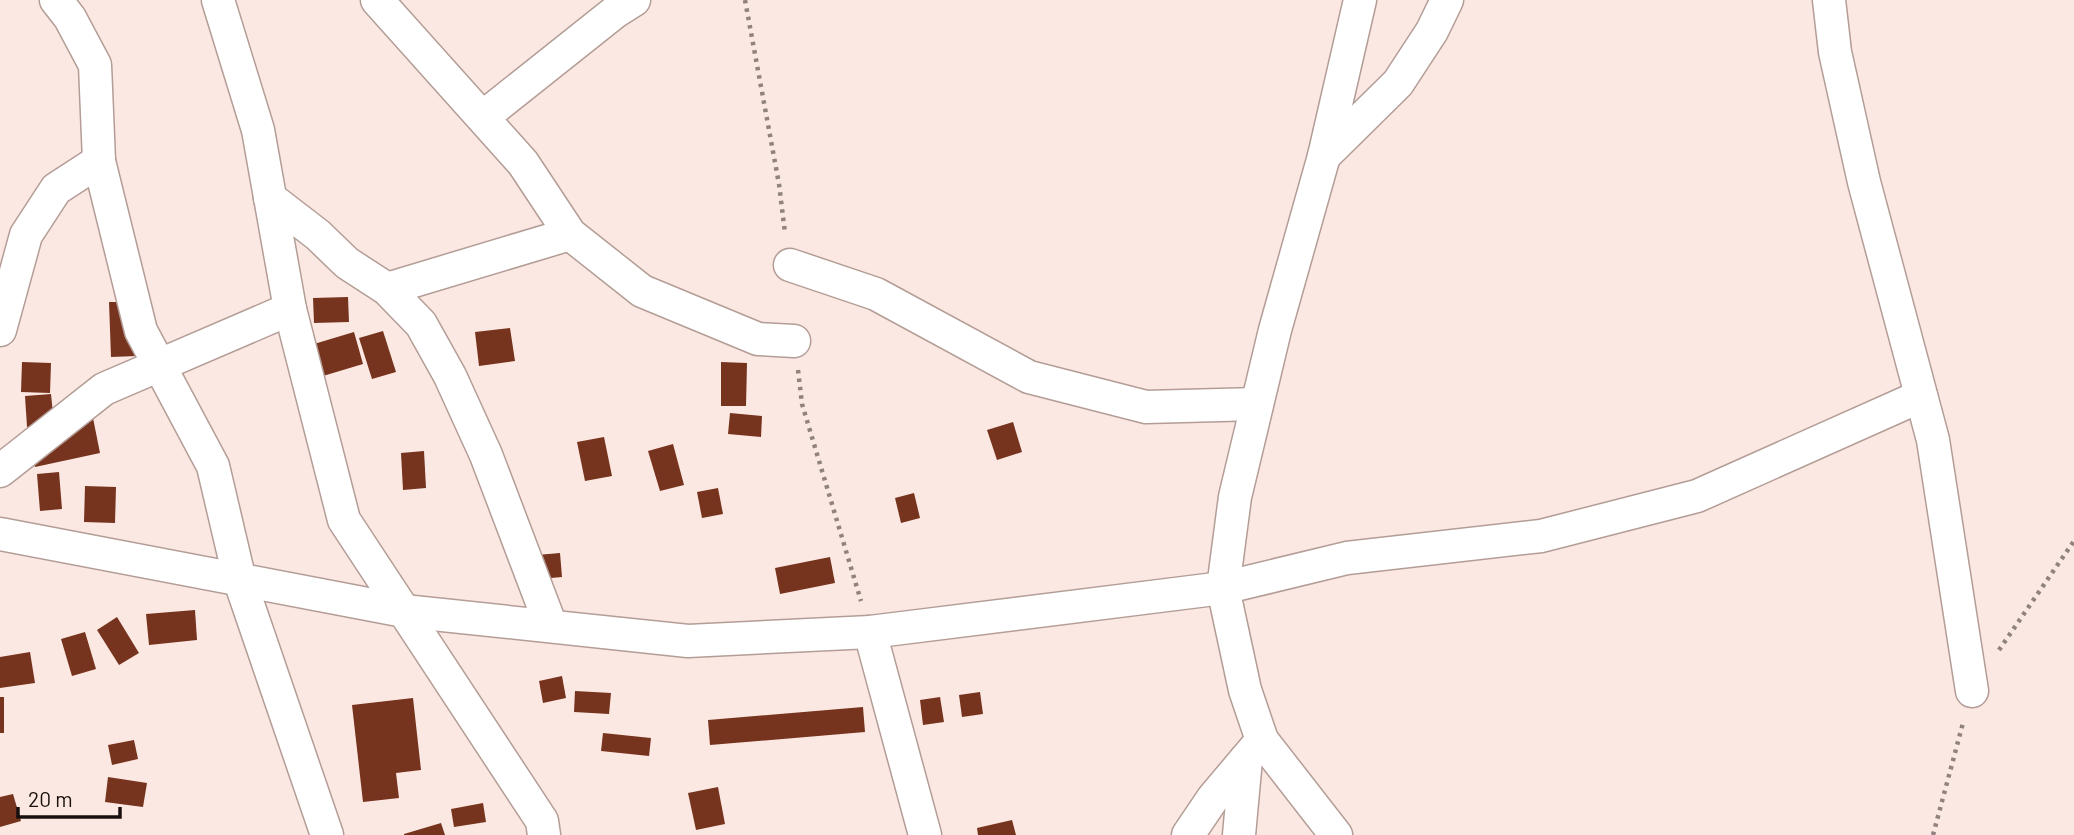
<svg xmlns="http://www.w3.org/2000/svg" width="2074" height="835" font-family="Barlow,sans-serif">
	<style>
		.building { fill: #76331d }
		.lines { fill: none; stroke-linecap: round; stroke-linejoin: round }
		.minor-casing { stroke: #b39d96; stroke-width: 35 }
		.path { stroke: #90827e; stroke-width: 4.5; stroke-dasharray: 3.5 5; stroke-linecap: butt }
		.minor { stroke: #fff; stroke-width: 32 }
	</style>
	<rect width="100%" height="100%" fill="#fce8e2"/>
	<!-- building -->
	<g class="building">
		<path d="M 348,297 L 349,322 L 314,323 L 313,298 Z"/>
		<path d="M 109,302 L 134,302 L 137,356 L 111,357 Z"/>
		<path d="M 510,328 L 515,361 L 479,366 L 475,332 Z"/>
		<path d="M 383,331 L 396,372 L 372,379 L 359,338 Z"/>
		<path d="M 354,332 L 363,364 L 323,376 L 314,344 Z"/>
		<path d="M 22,362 L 51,363 L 50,393 L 21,392 Z"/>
		<path d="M 721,362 L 747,363 L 746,406 L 721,406 Z"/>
		<path d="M 51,394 L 54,424 L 27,427 L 25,396 Z"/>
		<path d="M 730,413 L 762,416 L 761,437 L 728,434 Z"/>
		<path d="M 93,418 L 100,453 L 35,467 L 27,433 Z"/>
		<path d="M 1013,422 L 1022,452 L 997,460 L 987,430 Z"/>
		<path d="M 604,437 L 612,476 L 585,481 L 577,442 Z"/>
		<path d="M 673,444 L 684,485 L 660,491 L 648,451 Z"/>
		<path d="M 424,451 L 426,488 L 403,490 L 401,453 Z"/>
		<path d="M 59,472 L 62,509 L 40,511 L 37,474 Z"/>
		<path d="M 85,486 L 116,487 L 115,523 L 84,522 Z"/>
		<path d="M 718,488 L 723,514 L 702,518 L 697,492 Z"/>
		<path d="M 914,493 L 920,518 L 901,523 L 895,498 Z"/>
		<path d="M 560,553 L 562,577 L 540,579 L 537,555 Z"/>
		<path d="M 830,557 L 835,583 L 780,594 L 775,568 Z"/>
		<path d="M 195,610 L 197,640 L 149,645 L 146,614 Z"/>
		<path d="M 117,617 L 139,653 L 119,665 L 97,630 Z"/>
		<path d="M 85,632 L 96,669 L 72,676 L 61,639 Z"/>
		<path d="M 30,652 L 35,683 L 0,688 L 0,657 Z"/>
		<path d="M 562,676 L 566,698 L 543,703 L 539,681 Z"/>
		<path d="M 575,691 L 611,693 L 609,714 L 574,712 Z"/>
		<path d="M 980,692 L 983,714 L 962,717 L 959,695 Z"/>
		<rect x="0" y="697" width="4" height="36"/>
		<path d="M 940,697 L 944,722 L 923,725 L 920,700 Z"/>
		<path d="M 413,698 L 421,770 L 396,773 L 399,798 L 363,802 L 352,705 Z"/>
		<path d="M 863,707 L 865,732 L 710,745 L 708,720 Z"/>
		<path d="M 603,733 L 651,738 L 649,756 L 601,751 Z"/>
		<path d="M 134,740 L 138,759 L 112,765 L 108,745 Z"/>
		<path d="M 108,777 L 147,783 L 143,807 L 105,802 Z"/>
		<path d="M 718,787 L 725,824 L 696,830 L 688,793 Z"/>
		<path d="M 13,794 L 21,821 L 0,827 L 0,797 Z"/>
		<path d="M 483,803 L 486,822 L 454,827 L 451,809 Z"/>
		<path d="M 1012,820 L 1016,835 L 978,835 L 977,828 Z"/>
		<path d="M 441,823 L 445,835 L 404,835 L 404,834 Z"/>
	</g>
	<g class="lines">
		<!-- minor casing -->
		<g class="minor-casing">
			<g id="minor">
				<path d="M 56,0 L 70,18 L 95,65 L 99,161 L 141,331 L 213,466 L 240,581 L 327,835"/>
				<path d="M 218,0 L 258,130 L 290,309 L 344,520 L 542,821 L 544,835"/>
				<path d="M 377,0 L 523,163 L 570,234 L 642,291 L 758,339 L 794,341"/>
				<path d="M 1829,0 L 1835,52 L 1864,182 L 1933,440 L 1972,691"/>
				<path d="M 483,117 L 615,12 L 634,0"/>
				<path d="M 1324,156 L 1398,83 L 1432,31 L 1447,0"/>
				<path d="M 270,198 L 318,235 L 347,263 L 387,289 L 421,324 L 450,376 L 486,455 L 551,626"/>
				<path d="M 790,265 L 876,294 L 1029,377 L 1146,407 L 1257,404"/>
				<path d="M 387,289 L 570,234"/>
				<path d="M 0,330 L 26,235 L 56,189 L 99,161"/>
				<path d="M 0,471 L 104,389 L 290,309"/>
				<path d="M 0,534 L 404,611 L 688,641 L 870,632 L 1223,588 L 1347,558 L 1541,536 L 1697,496 L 1921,396"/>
				<path d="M 870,632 L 925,835"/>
				<path d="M 1188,835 L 1213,798 L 1262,740"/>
				<path d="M 1239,835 L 1246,759"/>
				<path d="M 1336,835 L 1262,740 L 1245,690 L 1223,588 L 1235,497 L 1275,330 L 1324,156 L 1360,0"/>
			</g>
		</g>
		<!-- path -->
		<g class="path">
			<path d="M 745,0 L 779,184 L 785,233"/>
			<path d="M 798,370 L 802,404 L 861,601"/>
			<path d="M 1999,650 L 2074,541"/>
			<path d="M 1933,835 L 1963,723"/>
		</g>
		<!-- minor -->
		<use href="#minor" class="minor"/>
	</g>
	<!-- scale -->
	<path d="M18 807v10h102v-10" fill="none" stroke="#170f0d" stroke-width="3.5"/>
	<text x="28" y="807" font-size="21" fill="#170f0d" stroke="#fce8e2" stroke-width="5" paint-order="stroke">20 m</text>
</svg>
